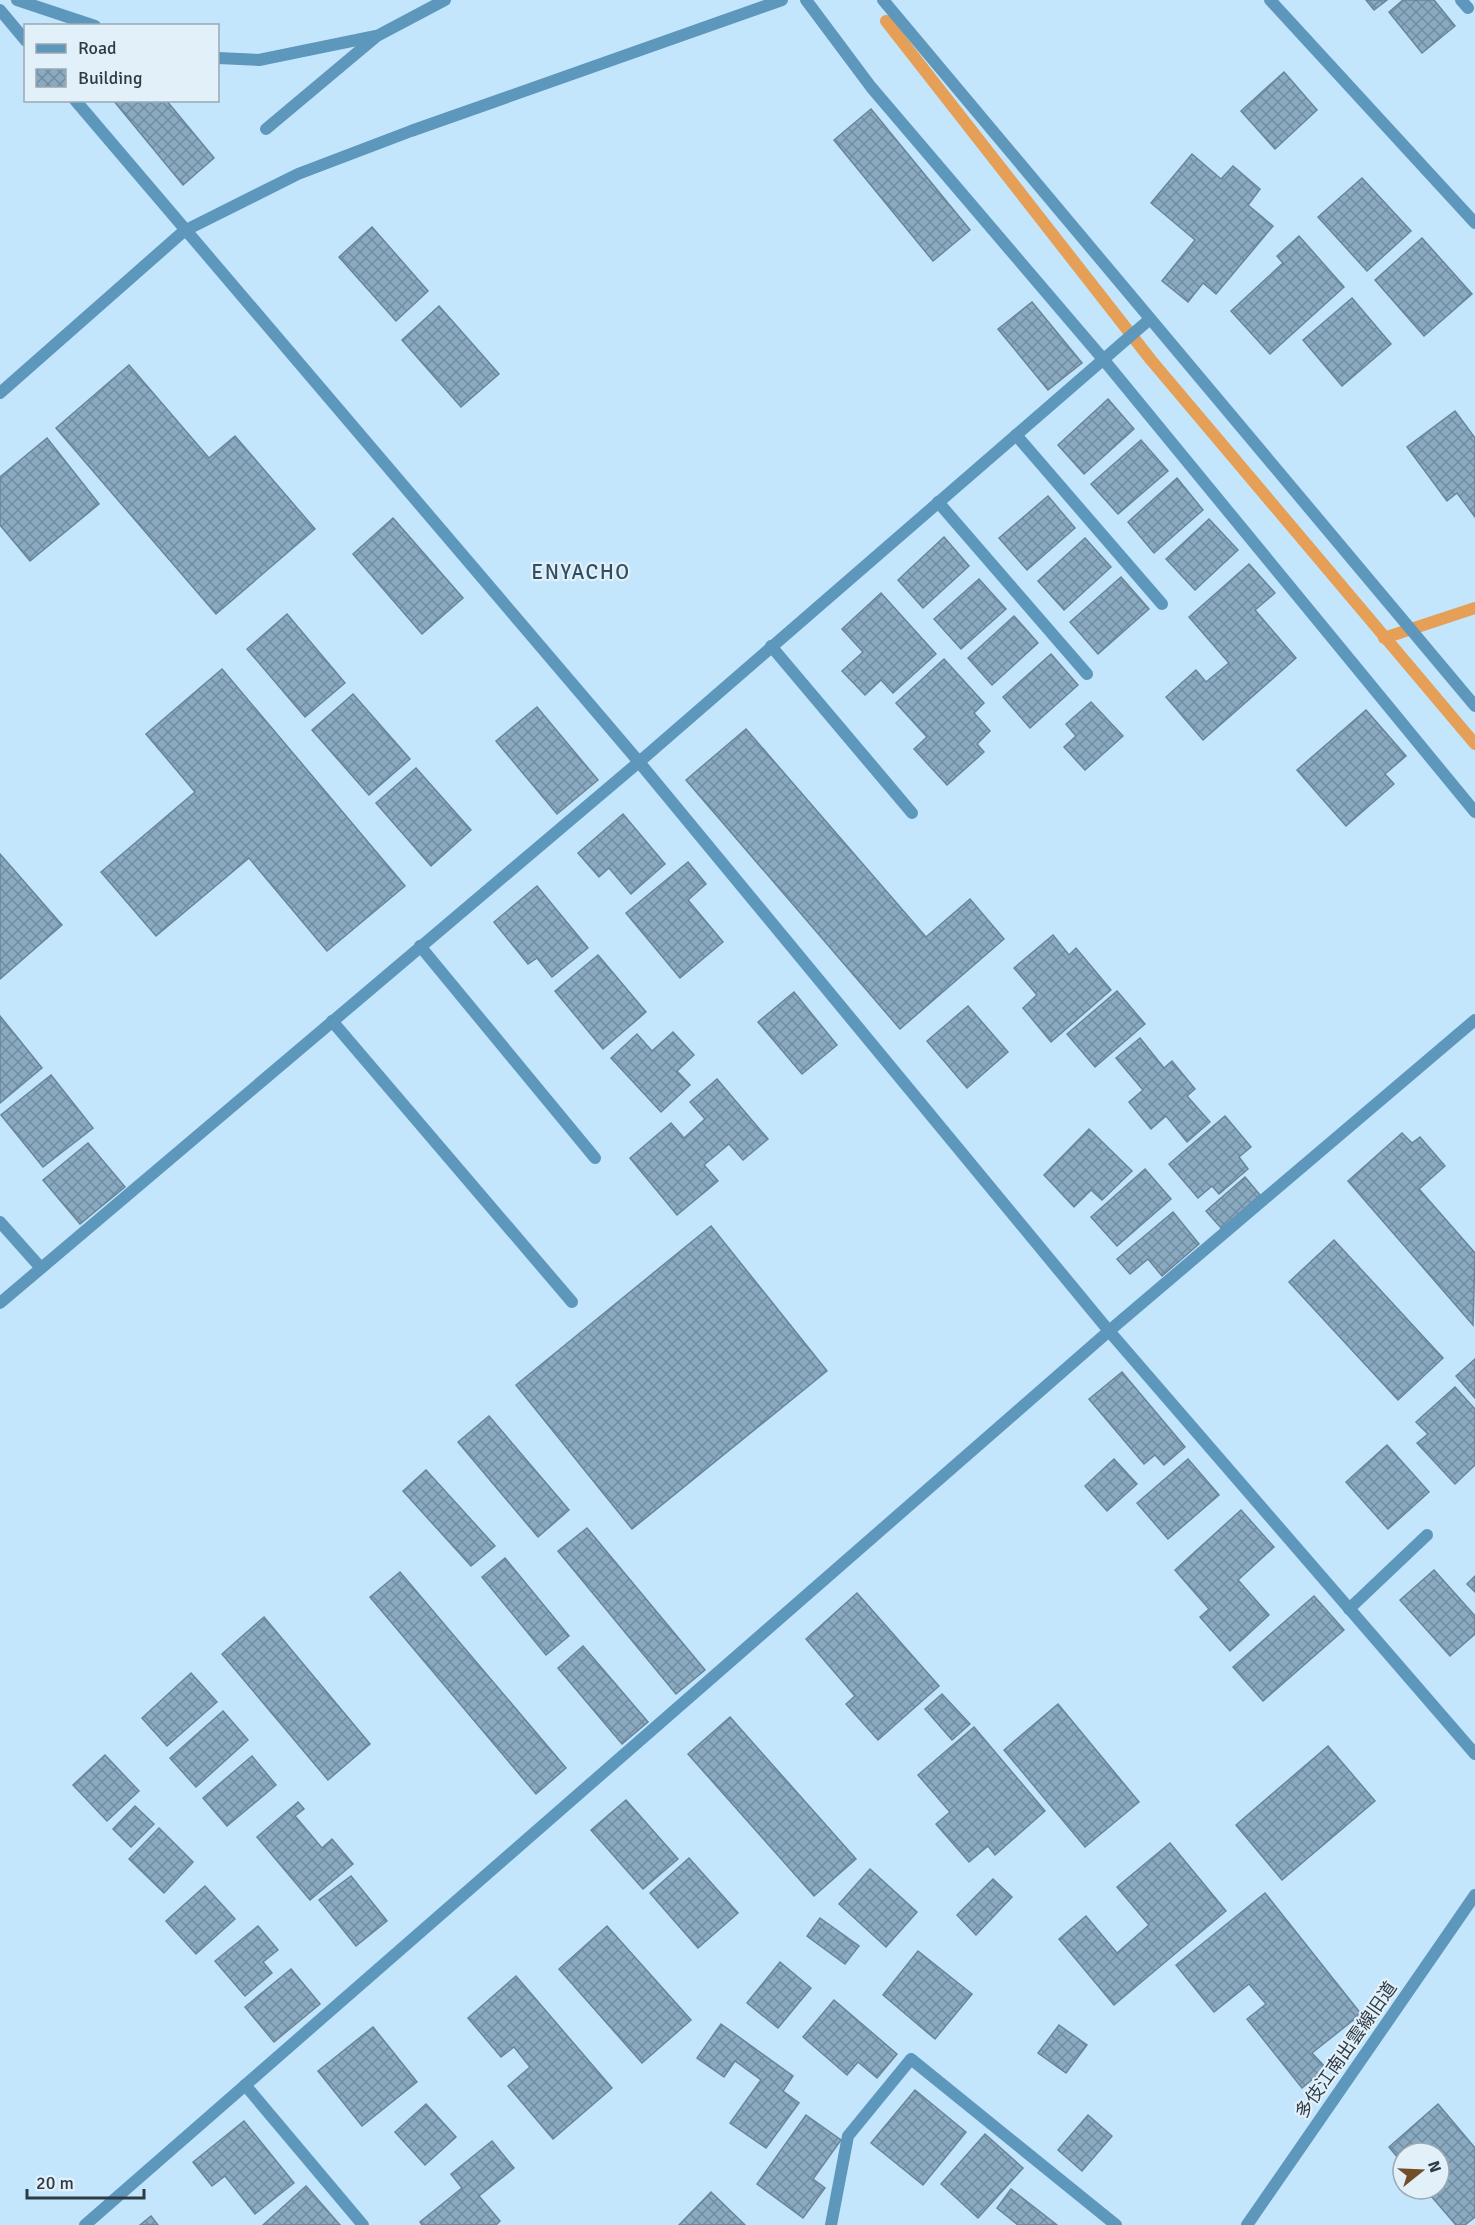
<svg xmlns="http://www.w3.org/2000/svg" width="1475" height="2225" font-family="Signika,'Noto Sans JP',sans-serif">
	<style>
		.lines { fill: none; stroke-linecap: round; stroke-linejoin: round }
		.stream { stroke: #e59f56; stroke-width: 12 }
		.building { fill: url(#building-cross-hatch); stroke: #67869b; stroke-width: 1.5 }
		.minor { stroke: #5d97bc; stroke-width: 12 }
		.tertiary { stroke: #5d97bc; stroke-width: 12 }
		.labels { text-anchor: middle; dominant-baseline: central; stroke-width: 4.5; stroke-linejoin: round; paint-order: stroke }
		.street-label { font-size: 18px; fill: #2e3b45; stroke: #e2f0f9 }
		.quarter-label { font-size: 21px; letter-spacing: 1.5px; fill: #314f63; stroke: #e2f0f9 }
	</style>
	<defs>
		<pattern id="building-cross-hatch" width="8" height="8" patternUnits="userSpaceOnUse" patternTransform="scale(1.5)"><rect width="8" height="8" fill="#8aaac1"/><path d="M0 0l8 8M0 8l8-8" fill="none" stroke="#718c9f"/></pattern>
	</defs>
	<rect width="100%" height="100%" fill="#c4e6fd"/>
	<g class="lines">
		<!-- stream -->
		<g class="stream">
			<path d="M 886,21 L 1151,360 L 1475,744"/>
			<path d="M 1384,638 L 1475,608"/>
		</g>
	</g>
	<!-- building -->
	<g class="building">
		<path d="M 1366,0 L 1387,0 L 1374,10 Z"/>
		<path d="M 1403,0 L 1434,0 L 1455,26 L 1422,53 L 1389,12 Z"/>
		<path d="M 1284,72 L 1317,110 L 1275,149 L 1241,111 Z"/>
		<path d="M 113,100 L 166,100 L 214,158 L 183,185 Z"/>
		<path d="M 871,109 L 970,230 L 933,261 L 834,140 Z"/>
		<path d="M 1192,154 L 1221,179 L 1233,166 L 1260,189 L 1248,205 L 1273,226 L 1216,294 L 1203,283 L 1188,302 L 1162,281 L 1195,240 L 1151,203 Z"/>
		<path d="M 1362,178 L 1411,231 L 1367,271 L 1318,217 Z"/>
		<path d="M 372,227 L 428,291 L 396,321 L 339,257 Z"/>
		<path d="M 1299,236 L 1344,287 L 1270,354 L 1231,311 L 1283,263 L 1277,256 Z"/>
		<path d="M 1422,238 L 1472,294 L 1424,336 L 1375,280 Z"/>
		<path d="M 1352,298 L 1391,344 L 1342,386 L 1303,340 Z"/>
		<path d="M 1032,302 L 1082,363 L 1048,390 L 998,329 Z"/>
		<path d="M 439,306 L 499,374 L 461,407 L 402,340 Z"/>
		<path d="M 129,365 L 209,458 L 235,436 L 315,529 L 216,614 L 56,428 Z"/>
		<path d="M 1108,399 L 1134,429 L 1084,474 L 1058,445 Z"/>
		<path d="M 1455,411 L 1475,438 L 1475,517 L 1457,493 L 1447,501 L 1407,447 Z"/>
		<path d="M 47,438 L 99,504 L 30,561 L 0,525 L 0,477 Z"/>
		<path d="M 1141,440 L 1168,471 L 1118,514 L 1091,484 Z"/>
		<path d="M 1177,478 L 1203,510 L 1154,553 L 1128,522 Z"/>
		<path d="M 1048,496 L 1075,528 L 1027,570 L 999,538 Z"/>
		<path d="M 393,518 L 463,598 L 422,634 L 353,554 Z"/>
		<path d="M 1209,519 L 1238,550 L 1195,590 L 1166,559 Z"/>
		<path d="M 944,537 L 969,566 L 923,608 L 898,580 Z"/>
		<path d="M 1085,538 L 1111,567 L 1064,610 L 1038,581 Z"/>
		<path d="M 1249,564 L 1275,593 L 1255,610 L 1296,658 L 1203,740 L 1166,697 L 1196,670 L 1206,682 L 1229,663 L 1189,617 Z"/>
		<path d="M 1121,577 L 1149,609 L 1098,654 L 1070,622 Z"/>
		<path d="M 979,579 L 1006,609 L 961,649 L 934,619 Z"/>
		<path d="M 881,593 L 936,654 L 893,693 L 881,680 L 865,695 L 842,671 L 863,652 L 842,629 Z"/>
		<path d="M 287,614 L 345,683 L 305,717 L 247,649 Z"/>
		<path d="M 1014,616 L 1038,643 L 992,685 L 968,658 Z"/>
		<path d="M 1051,654 L 1078,685 L 1030,728 L 1003,697 Z"/>
		<path d="M 944,659 L 984,703 L 974,713 L 990,731 L 977,744 L 984,752 L 947,785 L 914,749 L 927,737 L 896,703 Z"/>
		<path d="M 222,669 L 405,886 L 327,951 L 249,858 L 156,936 L 101,872 L 195,792 L 146,734 Z"/>
		<path d="M 353,694 L 410,759 L 369,795 L 312,730 Z"/>
		<path d="M 1091,702 L 1123,736 L 1085,770 L 1064,747 L 1076,736 L 1066,724 Z"/>
		<path d="M 537,707 L 598,780 L 557,814 L 496,741 Z"/>
		<path d="M 1366,710 L 1406,756 L 1385,774 L 1394,784 L 1346,826 L 1297,770 Z"/>
		<path d="M 746,729 L 926,937 L 970,899 L 1004,939 L 900,1029 L 686,780 Z"/>
		<path d="M 416,768 L 471,830 L 431,866 L 376,803 Z"/>
		<path d="M 623,814 L 665,864 L 631,894 L 609,868 L 599,877 L 578,853 Z"/>
		<path d="M 0,854 L 62,925 L 0,979 Z"/>
		<path d="M 688,862 L 706,884 L 688,900 L 723,942 L 680,978 L 626,913 Z"/>
		<path d="M 537,886 L 588,948 L 552,977 L 537,958 L 528,964 L 494,922 Z"/>
		<path d="M 1053,935 L 1069,955 L 1076,948 L 1111,990 L 1051,1042 L 1023,1008 L 1037,995 L 1014,968 Z"/>
		<path d="M 598,955 L 646,1012 L 603,1049 L 555,991 Z"/>
		<path d="M 1117,991 L 1145,1024 L 1095,1067 L 1067,1034 Z"/>
		<path d="M 794,992 L 837,1045 L 802,1074 L 758,1022 Z"/>
		<path d="M 968,1006 L 1008,1052 L 967,1088 L 927,1041 Z"/>
		<path d="M 0,1016 L 42,1068 L 0,1103 Z"/>
		<path d="M 673,1032 L 694,1055 L 677,1071 L 690,1085 L 661,1112 L 611,1058 L 637,1034 L 652,1051 Z"/>
		<path d="M 1140,1038 L 1164,1068 L 1172,1061 L 1195,1089 L 1187,1096 L 1210,1122 L 1187,1142 L 1166,1116 L 1151,1129 L 1129,1102 L 1143,1090 L 1116,1058 Z"/>
		<path d="M 51,1075 L 93,1128 L 43,1167 L 1,1115 Z"/>
		<path d="M 717,1079 L 768,1139 L 743,1160 L 729,1144 L 704,1165 L 718,1181 L 677,1215 L 630,1158 L 671,1123 L 684,1138 L 705,1119 L 690,1102 Z"/>
		<path d="M 1225,1116 L 1251,1147 L 1239,1157 L 1248,1169 L 1219,1194 L 1212,1186 L 1198,1198 L 1169,1164 Z"/>
		<path d="M 1089,1129 L 1132,1171 L 1102,1200 L 1091,1190 L 1074,1207 L 1044,1175 Z"/>
		<path d="M 1402,1133 L 1412,1143 L 1420,1137 L 1445,1166 L 1419,1189 L 1475,1253 L 1473,1325 L 1348,1181 Z"/>
		<path d="M 88,1143 L 125,1187 L 80,1224 L 43,1180 Z"/>
		<path d="M 1145,1169 L 1171,1199 L 1117,1246 L 1091,1217 Z"/>
		<path d="M 1245,1177 L 1260,1195 L 1222,1229 L 1206,1211 Z"/>
		<path d="M 1173,1212 L 1199,1244 L 1162,1276 L 1148,1259 L 1130,1274 L 1117,1259 Z"/>
		<path d="M 711,1226 L 827,1371 L 632,1529 L 516,1385 Z"/>
		<path d="M 1334,1240 L 1443,1358 L 1398,1400 L 1289,1282 Z"/>
		<path d="M 1475,1359 L 1475,1398 L 1456,1376 Z"/>
		<path d="M 1122,1372 L 1185,1447 L 1164,1465 L 1155,1455 L 1144,1464 L 1089,1399 Z"/>
		<path d="M 1455,1387 L 1475,1409 L 1475,1465 L 1455,1484 L 1417,1443 L 1428,1434 L 1416,1422 Z"/>
		<path d="M 489,1416 L 569,1510 L 538,1537 L 458,1442 Z"/>
		<path d="M 1387,1445 L 1429,1492 L 1388,1529 L 1346,1482 Z"/>
		<path d="M 1114,1459 L 1137,1484 L 1107,1511 L 1085,1486 Z"/>
		<path d="M 1188,1459 L 1219,1495 L 1168,1539 L 1137,1503 Z"/>
		<path d="M 426,1470 L 495,1546 L 471,1566 L 403,1491 Z"/>
		<path d="M 1241,1510 L 1274,1547 L 1238,1580 L 1269,1615 L 1230,1651 L 1200,1617 L 1209,1609 L 1175,1570 Z"/>
		<path d="M 587,1528 L 705,1670 L 676,1694 L 558,1551 Z"/>
		<path d="M 505,1558 L 569,1636 L 546,1655 L 482,1577 Z"/>
		<path d="M 1434,1570 L 1475,1616 L 1475,1634 L 1450,1656 L 1400,1600 Z"/>
		<path d="M 400,1572 L 566,1768 L 536,1794 L 370,1597 Z"/>
		<path d="M 1475,1576 L 1475,1592 L 1467,1584 Z"/>
		<path d="M 857,1593 L 939,1686 L 878,1740 L 846,1704 L 855,1696 L 806,1639 Z"/>
		<path d="M 1314,1596 L 1344,1630 L 1263,1701 L 1233,1667 Z"/>
		<path d="M 264,1617 L 370,1744 L 328,1780 L 222,1654 Z"/>
		<path d="M 583,1646 L 648,1722 L 622,1744 L 558,1668 Z"/>
		<path d="M 191,1673 L 217,1702 L 167,1746 L 142,1718 Z"/>
		<path d="M 942,1694 L 970,1724 L 952,1740 L 925,1709 Z"/>
		<path d="M 1058,1704 L 1139,1802 L 1085,1847 L 1004,1750 Z"/>
		<path d="M 223,1711 L 248,1740 L 196,1787 L 170,1758 Z"/>
		<path d="M 730,1717 L 856,1859 L 814,1896 L 688,1754 Z"/>
		<path d="M 974,1727 L 1045,1811 L 995,1855 L 988,1846 L 969,1862 L 936,1824 L 950,1812 L 918,1775 Z"/>
		<path d="M 1328,1746 L 1375,1801 L 1282,1880 L 1236,1825 Z"/>
		<path d="M 105,1755 L 139,1791 L 107,1821 L 73,1785 Z"/>
		<path d="M 252,1756 L 276,1785 L 227,1826 L 203,1798 Z"/>
		<path d="M 626,1800 L 678,1859 L 643,1889 L 591,1830 Z"/>
		<path d="M 298,1802 L 304,1809 L 295,1816 L 322,1848 L 332,1839 L 353,1864 L 310,1900 L 257,1837 Z"/>
		<path d="M 135,1806 L 154,1824 L 131,1847 L 113,1829 Z"/>
		<path d="M 159,1828 L 193,1862 L 164,1893 L 129,1859 Z"/>
		<path d="M 1170,1843 L 1226,1911 L 1114,2005 L 1059,1939 L 1086,1916 L 1117,1953 L 1149,1925 L 1117,1887 Z"/>
		<path d="M 689,1858 L 738,1913 L 698,1948 L 650,1893 Z"/>
		<path d="M 870,1869 L 917,1912 L 886,1947 L 839,1904 Z"/>
		<path d="M 351,1876 L 387,1921 L 356,1946 L 319,1900 Z"/>
		<path d="M 993,1879 L 1012,1897 L 976,1935 L 957,1915 Z"/>
		<path d="M 205,1886 L 235,1919 L 196,1954 L 166,1921 Z"/>
		<path d="M 1265,1893 L 1361,2014 L 1312,2053 L 1326,2068 L 1302,2088 L 1247,2019 L 1266,2004 L 1249,1984 L 1214,2012 L 1176,1965 Z"/>
		<path d="M 820,1918 L 859,1946 L 845,1964 L 807,1936 Z"/>
		<path d="M 258,1926 L 278,1950 L 263,1962 L 272,1973 L 245,1996 L 215,1961 Z"/>
		<path d="M 607,1926 L 691,2020 L 642,2063 L 559,1969 Z"/>
		<path d="M 918,1951 L 972,1994 L 935,2039 L 883,1995 Z"/>
		<path d="M 780,1962 L 811,1988 L 778,2028 L 747,2003 Z"/>
		<path d="M 291,1969 L 320,2004 L 274,2042 L 245,2007 Z"/>
		<path d="M 516,1976 L 612,2088 L 553,2139 L 508,2086 L 530,2067 L 514,2047 L 501,2057 L 468,2018 Z"/>
		<path d="M 834,2000 L 897,2054 L 877,2078 L 858,2062 L 847,2075 L 803,2037 Z"/>
		<path d="M 721,2024 L 793,2076 L 783,2091 L 799,2103 L 766,2148 L 730,2123 L 761,2080 L 735,2061 L 724,2077 L 697,2058 Z"/>
		<path d="M 1059,2025 L 1087,2045 L 1066,2073 L 1038,2053 Z"/>
		<path d="M 373,2027 L 417,2082 L 362,2126 L 318,2071 Z"/>
		<path d="M 915,2090 L 966,2132 L 923,2185 L 871,2143 Z"/>
		<path d="M 426,2104 L 456,2137 L 425,2165 L 395,2132 Z"/>
		<path d="M 1438,2104 L 1475,2148 L 1475,2217 L 1465,2225 L 1456,2225 L 1425,2189 L 1439,2189 L 1439,2153 L 1403,2153 L 1403,2164 L 1389,2147 Z"/>
		<path d="M 806,2115 L 841,2140 L 813,2179 L 825,2188 L 803,2218 L 757,2184 Z"/>
		<path d="M 1088,2115 L 1112,2136 L 1082,2171 L 1058,2150 Z"/>
		<path d="M 244,2121 L 294,2183 L 255,2214 L 225,2176 L 212,2186 L 193,2162 Z"/>
		<path d="M 985,2134 L 1023,2168 L 978,2218 L 941,2184 Z"/>
		<path d="M 492,2141 L 514,2168 L 479,2196 L 500,2221 L 496,2225 L 422,2225 L 420,2222 L 462,2188 L 451,2174 Z"/>
		<path d="M 306,2186 L 340,2225 L 263,2225 Z"/>
		<path d="M 1011,2189 L 1057,2225 L 1018,2225 L 997,2208 Z"/>
		<path d="M 711,2192 L 745,2225 L 679,2225 Z"/>
		<path d="M 151,2216 L 158,2225 L 140,2225 Z"/>
	</g>
	<g class="lines">
		<!-- minor -->
		<g class="minor">
			<path d="M 17,0 L 95,26"/>
			<path d="M 806,0 L 871,87 L 1103,359 L 1475,812"/>
			<path d="M 883,0 L 1475,706"/>
			<path d="M 1270,0 L 1475,223"/>
			<path d="M 1461,0 L 1468,8"/>
			<path d="M 0,10 L 26,41"/>
			<path d="M 218,58 L 259,60 L 376,36"/>
			<path d="M 75,100 L 639,762 L 1109,1331"/>
			<path d="M 266,129 L 377,36 L 445,0"/>
			<path d="M 1016,435 L 1162,604"/>
			<path d="M 938,502 L 1087,674"/>
			<path d="M 771,646 L 912,813"/>
			<path d="M 420,946 L 595,1158"/>
			<path d="M 332,1021 L 572,1302"/>
			<path d="M 0,1222 L 41,1268"/>
			<path d="M 0,1303 L 639,762 L 1150,319"/>
			<path d="M 1349,1609 L 1427,1535"/>
			<path d="M 245,2085 L 363,2225"/>
			<path d="M 85,2225 L 1109,1331 L 1475,1020"/>
			<path d="M 831,2225 L 848,2136 L 911,2059 L 1116,2225"/>
		</g>
		<!-- tertiary -->
		<g class="tertiary">
			<path d="M 0,393 L 184,231 L 298,174 L 411,131 L 782,0"/>
			<path d="M 1109,1331 L 1475,1754"/>
			<path d="M 1247,2225 L 1475,1895"/>
		</g>
	</g>
	<g class="labels">
		<!-- street labels -->
		<g class="street-label">
			<text transform="translate(1346 2050) rotate(-55)">多伎江南出雲線旧道</text>
		</g>
		<!-- quarter labels -->
		<g class="quarter-label">
			<text x="581" y="572">ENYACHO</text>
		</g>
	</g>
	<!-- legend -->
	<rect x="24" y="24" width="195" height="78" fill="#e2f0f9" stroke="#9aa8b1" stroke-width="1.5"/>
	<rect x="36" y="44" width="30" height="9" fill="#5d97bc" stroke="#9aa8b1" stroke-width="1.5"/>
	<text x="78" y="54" font-size="18" fill="#2e3b45">Road</text>
	<rect x="36" y="69" width="30" height="18" fill="url(#building-cross-hatch)" stroke="#9aa8b1" stroke-width="1.5"/>
	<text x="78" y="84" font-size="18" fill="#2e3b45">Building</text>
	<!-- north arrow -->
	<g transform="translate(1421 2171) rotate(72)"><circle r="28" fill="#e2f0f9" stroke="#9aa8b1" stroke-width="1.5"/>
	<path d="M0-4.5L10 22L0 15L-10 22Z" fill="#734f29"/>
	<text y="-9" font-size="16" font-weight="bold" text-anchor="middle" fill="#2e3b45">N</text>
	</g>
	<!-- scale -->
	<path d="M27 2189v9h117v-9" fill="none" stroke="#2e3b45" stroke-width="3"/>
	<text x="36" y="2189" font-size="18" fill="#2e3b45" stroke="#e2f0f9" stroke-width="4.5" paint-order="stroke">20 m</text>
</svg>
